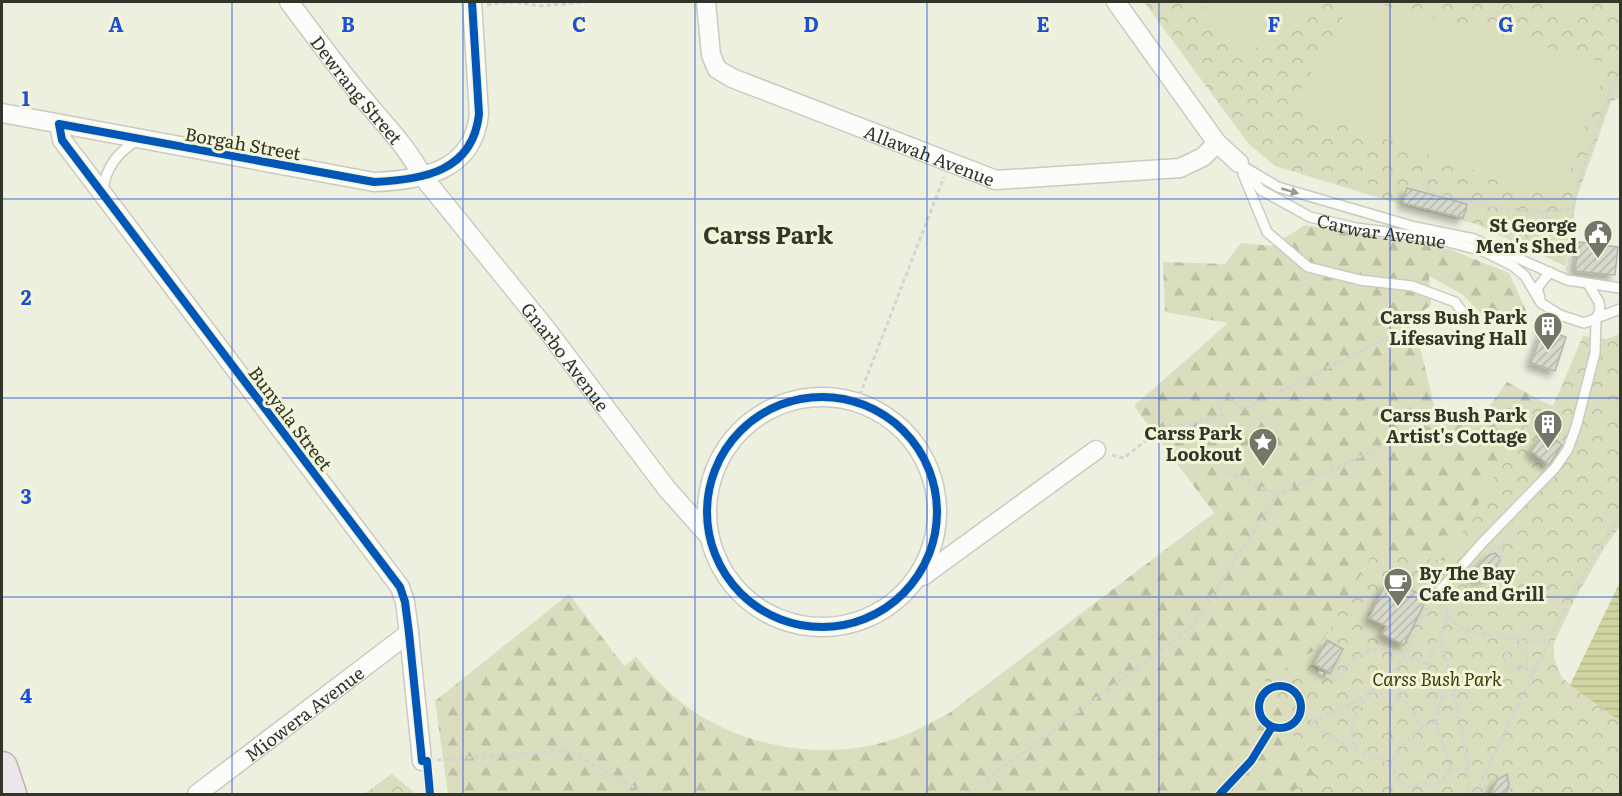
<svg xmlns="http://www.w3.org/2000/svg" width="1622" height="796" font-family="Literata,serif">
	<style>
		.forest { fill: url(#forest-firs) }
		.park { fill: url(#park-crowns) }
		.pitch { fill: #dbdebe }
		.water { fill: url(#water-rules) }
		.building { fill: url(#building-hatch); stroke: #b5b6aa; stroke-width: 1.5; filter: url(#shadow) }
		.lines { fill: none; stroke-linecap: round; stroke-linejoin: round }
		.service-casing { stroke: #cacbbf; stroke-width: 12 }
		.minor-casing { stroke: #cacbbf; stroke-width: 21 }
		.trunk-casing { stroke: #bbb4b5; stroke-width: 33 }
		.path { stroke: #d4d5d1; stroke-width: 3; stroke-dasharray: 4.5 3; stroke-linecap: butt }
		.service { stroke: #fcfdfa; stroke-width: 9 }
		.minor { stroke: #fcfdfa; stroke-width: 18 }
		.trunk { stroke: #ece6eb; stroke-width: 30 }
		.cycleway-casing { stroke: #f3f5d9; stroke-width: 11 }
		.cycleway { stroke: #0057b8; stroke-width: 8 }
		.oneway { fill: #989992 }
		.grid { fill: none; stroke: #1d4ed8; stroke-width: 1.5; stroke-opacity: 0.55 }
		.labels { text-anchor: middle; dominant-baseline: central; stroke-width: 6; stroke-linejoin: round; paint-order: stroke }
		.street-label { font-size: 18px; fill: #34352a; stroke: #f3f5d9 }
		.poi-label { font-size: 18px; font-weight: bold; fill: #34352a; stroke: #f3f5d9; text-anchor: end }
		.park-label { font-size: 18px; font-style: italic; fill: #393a06; stroke: #f3f5d9 }
		.district-label { font-size: 24px; font-weight: bold; fill: #34352a; stroke: #f3f5d9 }
		.grid-label { font-size: 20px; text-anchor: middle; font-weight: bold; fill: #1d4ed8; stroke: #f3f5d9; stroke-width: 6; stroke-linejoin: round; paint-order: stroke }
	</style>
	<defs>
		<pattern id="forest-firs" width="22" height="20" patternUnits="userSpaceOnUse" patternTransform="scale(1.5)"><rect width="22" height="20" fill="#dbdebe"/><path d="M5 1l3.5 6h-7zM16 11l3.5 6h-7z" fill="#bdbfa3"/></pattern>
		<pattern id="park-crowns" width="20" height="18" patternUnits="userSpaceOnUse" patternTransform="scale(1.5)"><rect width="20" height="18" fill="#dbdebe"/><path d="M2 6a3 3 0 1 1 6 0M12 15a3 3 0 1 1 6 0" fill="none" stroke="#bdbfa3"/></pattern>
		<pattern id="water-rules" width="6" height="5" patternUnits="userSpaceOnUse" patternTransform="scale(1.5)"><rect width="6" height="5" fill="#d0d4a1"/><path d="M0 2.5h6" fill="none" stroke="#b3b78b"/></pattern>
		<pattern id="building-hatch" width="6" height="6" patternUnits="userSpaceOnUse" patternTransform="scale(1.5)"><rect width="6" height="6" fill="#d7d8cb"/><path d="M-1 1l2-2M0 6l6-6M5 7l2-2" fill="none" stroke="#b9baae"/></pattern>
		<filter id="shadow"><feDropShadow dx="-5.5" dy="5.5" stdDeviation="3" flood-color="#0004"/></filter>
	</defs>
	<rect width="100%" height="100%" fill="#edefdf"/>
	<!-- forest -->
	<path class="forest" d="M 1305,225 L 1449,249 L 1509,273 L 1528,315 L 1494,327 L 1462,294 L 1429,276 L 1431,305 L 1413,318 L 1437,417 L 1475,426 L 1507,382 L 1540,400 L 1445,561 L 1374,551 L 1319,648 L 1264,680 L 1316,776 L 1289,794 L 448,794 L 435,701 L 569,594 L 624,666 L 636,657 C 654,678 673,698 696,713 C 752,749 830,761 894,739 C 913,733 930,723 948,714 L 1214,513 L 1134,406 L 1228,323 L 1165,312 L 1163,262 L 1225,264 L 1241,243 L 1272,246 Z"/>
	<!-- park -->
	<g class="park">
		<path d="M 1144,2 L 1620,2 L 1620,103 L 1618,98 L 1611,102 L 1577,197 L 1565,266 L 1476,224 L 1419,210 L 1275,166 L 1248,143 Z"/>
		<path d="M 1620,334 L 1620,526 L 1605,547 L 1576,597 L 1554,643 L 1554,658 L 1562,678 L 1620,721 L 1620,794 L 1289,794 L 1315,776 L 1264,680 L 1319,648 L 1374,551 L 1445,561 L 1540,400 L 1553,406 L 1583,336 L 1607,339 Z"/>
		<path d="M 392,774 L 416,794 L 364,794 Z"/>
	</g>
	<!-- pitch -->
	<g class="pitch">
		<path d="M 1199,2 L 1321,2 L 1240,59 Z"/>
		<path d="M 1352,2 L 1371,2 L 1608,63 L 1559,200 L 1292,106 Z"/>
		<path d="M 1540,2 L 1598,2 L 1567,30 Z"/>
	</g>
	<!-- water -->
	<path class="water" d="M 1620,582 L 1620,721 L 1570,685 Z"/>
	<!-- building -->
	<g class="building">
		<path d="M 1407,188 L 1467,204 L 1463,218 L 1403,203 Z"/>
		<path d="M 1579,242 L 1618,247 L 1615,275 L 1575,271 Z"/>
		<path d="M 1543,329 L 1566,337 L 1555,371 L 1531,363 Z"/>
		<path d="M 1546,432 L 1562,445 L 1549,465 L 1531,451 Z"/>
		<path d="M 1495,553 L 1500,558 L 1499,564 L 1488,576 L 1475,580 L 1478,567 L 1489,555 Z"/>
		<path d="M 1386,583 L 1402,590 L 1404,586 L 1427,598 L 1404,645 L 1382,634 L 1386,626 L 1369,618 Z"/>
		<path d="M 1327,640 L 1343,649 L 1330,673 L 1314,664 Z"/>
		<path d="M 1507,774 L 1509,785 L 1505,795 L 1490,795 L 1497,780 Z"/>
	</g>
	<g class="lines">
		<!-- service casing -->
		<g class="service-casing">
			<g id="service">
				<path id="s1" d="M 1239,163 L 1261,190 L 1310,217 L 1356,228 L 1433,238 L 1483,251 L 1513,266 L 1525,276 L 1541,303 L 1560,315 L 1584,323 L 1620,309"/>
				<path d="M 1246,168 L 1278,187 L 1415,227 L 1474,239 L 1567,280 L 1620,288"/>
				<path d="M 1243,174 L 1267,232 L 1308,267 L 1360,280 L 1412,286 L 1455,302 L 1466,317"/>
				<path d="M 103,190 C 106,166 118,153 137,140"/>
				<path d="M 1540,298 L 1537,288 L 1550,272"/>
				<path d="M 1436,595 L 1483,542 L 1555,468 L 1568,449 L 1576,427 L 1595,353 L 1596,320 L 1600,310 L 1599,302 L 1588,284"/>
			</g>
		</g>
		<!-- minor casing -->
		<g class="minor-casing">
			<g id="minor">
				<path id="s2" d="M 289,2 C 313,33 336,66 362,97 C 384,124 406,145 423,177 L 547,330 L 667,489 L 709,536"/>
				<path id="s3" d="M 706,2 L 711,55 L 717,69 L 732,78 L 996,180 L 1180,168 L 1203,157 L 1217,143"/>
				<path d="M 1116,2 L 1217,143 L 1239,163"/>
				<path d="M 2,113 L 374,182 C 422,180 473,172 479,114 L 472,2"/>
				<path d="M 59,124 L 62,140 L 400,587 L 405,602 L 409,633 L 422,761"/>
				<circle cx="822" cy="512" r="115"/>
				<path d="M 923,576 L 1096,450"/>
				<path id="s4" d="M 197,794 L 409,633"/>
			</g>
		</g>
		<!-- trunk casing -->
		<g class="trunk-casing">
			<path id="trunk" d="M 2,767 L 11,794"/>
		</g>
		<!-- path -->
		<g class="path">
			<path d="M 487,5 L 513,2 L 541,6 L 586,2"/>
			<path d="M 1425,190 C 1470,202 1526,218 1573,208 L 1576,189 L 1609,95 L 1620,70"/>
			<path d="M 1540,212 L 1570,236"/>
			<path d="M 1568,270 L 1573,208"/>
			<path d="M 857,402 L 944,177"/>
			<path d="M 1190,424 L 1229,473 L 1277,495"/>
			<path d="M 1112,455 L 1124,458 L 1155,433 L 1172,424 L 1190,424 L 1223,415 L 1218,402 L 1228,396 L 1244,410 L 1391,336 L 1402,318 L 1421,311"/>
			<path d="M 1490,552 L 1502,546 L 1506,537"/>
			<path d="M 1467,579 C 1472,579 1477,580 1482,580 C 1498,579 1503,559 1502,546"/>
			<path d="M 1449,600 L 1446,608 L 1447,619 L 1440,637 L 1455,695 L 1467,758 L 1469,794"/>
			<path d="M 1442,603 C 1447,610 1449,618 1455,623 C 1471,638 1527,640 1549,641"/>
			<circle cx="1516" cy="658" r="11"/>
			<path d="M 1524,666 L 1534,673"/>
			<path d="M 1319,672 L 1336,680 C 1339,673 1345,668 1351,662 C 1375,639 1403,652 1428,665"/>
			<path d="M 1427,680 C 1428,664 1431,649 1440,637"/>
			<path d="M 1427,681 L 1436,686 L 1442,696 C 1440,705 1436,715 1437,724 C 1440,746 1464,771 1433,786 L 1423,783 L 1408,787 C 1397,781 1394,769 1385,761 C 1376,755 1366,755 1358,750 C 1342,731 1358,708 1370,692 L 1399,695 L 1414,685 Z"/>
			<path d="M 1399,695 L 1411,708 L 1422,727"/>
			<path d="M 1442,696 L 1455,695"/>
			<path d="M 1300,713 L 1310,722 C 1349,708 1386,689 1407,651 C 1415,636 1422,620 1429,605"/>
			<path d="M 1310,722 L 1337,741 L 1357,750"/>
			<path d="M 437,760 L 569,751 L 646,794"/>
			<path d="M 1390,766 C 1401,744 1414,731 1436,721"/>
			<path d="M 1448,768 L 1467,769"/>
			<path d="M 968,794 L 1193,626 L 1277,495 L 1443,418"/>
			<path d="M 1475,794 L 1577,584 L 1620,516"/>
		</g>
		<!-- service -->
		<use href="#service" class="service"/>
		<!-- minor -->
		<use href="#minor" class="minor"/>
		<!-- trunk -->
		<use href="#trunk" class="trunk"/>
		<!-- cycleway casing -->
		<g class="cycleway-casing">
			<g id="cycleway">
				<circle cx="822" cy="512" r="115"/>
				<circle cx="1280" cy="707" r="21"/>
				<path d="M 430,794 L 427,761 L 422,761 L 409,633 L 405,602 L 400,587 L 62,140 L 59,124 L 374,182 C 422,180 473,172 479,114 L 472,2"/>
				<path d="M 1220,794 L 1251,761 L 1272,727"/>
			</g>
		</g>
		<!-- cycleway -->
		<use href="#cycleway" class="cycleway"/>
	</g>
	<!-- one-way arrows -->
	<defs><path id="oneway-solid" d="M-6-.8H1V-3.2L6.5 0L1 3.2V.8H-6Z" transform="scale(1.5)"/></defs>
	<use class="oneway" href="#oneway-solid" transform="translate(1290 191) rotate(16)"/>
	<!-- grid -->
	<path class="grid" d="M 232,2 L 232,794M 463,2 L 463,794M 695,2 L 695,794M 927,2 L 927,794M 1159,2 L 1159,794M 1390,2 L 1390,794M 2,199 L 1620,199M 2,398 L 1620,398M 2,597 L 1620,597"/>
	<!-- icons -->
	<defs>
		<g id="civic-pin" transform="scale(1.5)"><path d="M0 17L-7.5 6A9.5 9.5 0 1 1 7.5 6Z" fill="#757669" stroke="#f3f5d9"/><path d="M-.6-6.5H3V-4.5H.6V-3L4-1V1h2V6H-6V1h2V-1L-.6-3ZM-1.2 2.5V6h2.4V2.5Z" fill="#fff"/></g>
		<g id="building-pin" transform="scale(1.5)"><path d="M0 17L-7.5 6A9.5 9.5 0 1 1 7.5 6Z" fill="#757669" stroke="#f3f5d9"/><path d="M-4-6H4V6H1V3H-1V6H-4ZM-2.5-4.3h1.7v1.8h-1.7ZM.8-4.3h1.7v1.8H.8ZM-2.5-1h1.7V.8h-1.7ZM.8-1h1.7V.8H.8Z" fill="#fff"/></g>
		<g id="sight-pin" transform="scale(1.5)"><path d="M0 17L-7.5 6A9.5 9.5 0 1 1 7.5 6Z" fill="#757669" stroke="#f3f5d9"/><path d="M0-6L1.8-2.2L6-1.7L2.9 1.2L3.7 5.4L0 3.3L-3.7 5.4L-2.9 1.2L-6-1.7L-1.8-2.2Z" fill="#fff"/></g>
		<g id="cafe-pin" transform="scale(1.5)"><path d="M0 17L-7.5 6A9.5 9.5 0 1 1 7.5 6Z" fill="#757669" stroke="#f3f5d9"/><path d="M-5.5-4.5H6V0H3Q3 3.5 0 3.5H-2.5Q-5.5 3.5-5.5 0ZM3-3.2v2h1.7v-2ZM-6 4.5H4V6H-6Z" fill="#fff"/></g>
	</defs>
	<g fill-rule="evenodd">
		<use href="#civic-pin" x="1598" y="234"/>
		<use href="#building-pin" x="1548" y="326"/>
		<use href="#building-pin" x="1548" y="424"/>
		<use href="#sight-pin" x="1263" y="442"/>
		<use href="#cafe-pin" x="1398" y="582"/>
	</g>
	<g class="labels">
		<!-- street labels -->
		<g class="street-label">
			<text stroke="none"><textPath href="#s2" startOffset="111">Dewrang Street</textPath></text>
			<text transform="translate(243 143) rotate(10)">Borgah Street</text>
			<text stroke="none"><textPath href="#s3" startOffset="298">Allawah Avenue</textPath></text>
			<text stroke="none"><textPath href="#s1" startOffset="164">Carwar Avenue</textPath></text>
			<text stroke="none"><textPath href="#s2" startOffset="450">Gnarbo Avenue</textPath></text>
			<text transform="translate(291 418) rotate(53)">Bunyala Street</text>
			<text stroke="none"><textPath href="#s4" startOffset="134">Miowera Avenue</textPath></text>
		</g>
		<!-- poi labels -->
		<g class="poi-label">
			<text x="1577" y="224">St George<tspan x="1577" dy="21">Men's Shed</tspan></text>
			<text x="1527" y="316">Carss Bush Park<tspan x="1527" dy="21">Lifesaving Hall</tspan></text>
			<text x="1527" y="414">Carss Bush Park<tspan x="1527" dy="21">Artist's Cottage</tspan></text>
			<text x="1242" y="432">Carss Park<tspan x="1242" dy="21">Lookout</tspan></text>
			<text x="1419" y="572" text-anchor="start">By The Bay<tspan x="1419" dy="21">Cafe and Grill</tspan></text>
		</g>
		<!-- park labels -->
		<g class="park-label">
			<text x="1437" y="678">Carss Bush Park</text>
		</g>
		<!-- district labels -->
		<g class="district-label">
			<text x="768" y="233">Carss Park</text>
		</g>
	</g>
	<g class="grid-label">
		<text x="116" y="32">A</text>
		<text x="348" y="32">B</text>
		<text x="579" y="32">C</text>
		<text x="811" y="32">D</text>
		<text x="1043" y="32">E</text>
		<text x="1274" y="32">F</text>
		<text x="1506" y="32">G</text>
		<text x="26" y="106">1</text>
		<text x="26" y="305">2</text>
		<text x="26" y="504">3</text>
		<text x="26" y="703">4</text>
	</g>
	<!-- border -->
	<rect width="1622" height="796" fill="none" stroke="#34352a" stroke-width="6"/>
</svg>
